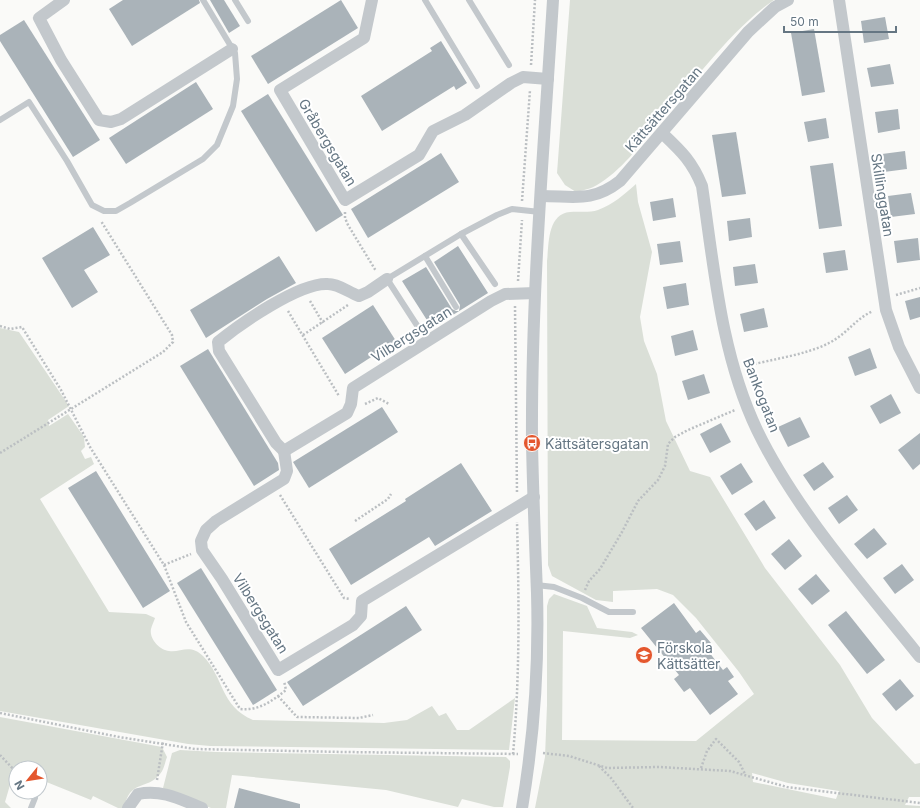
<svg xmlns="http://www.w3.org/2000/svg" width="920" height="808" font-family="Inter,sans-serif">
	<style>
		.green { fill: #dadfd7; fill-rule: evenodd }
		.building { fill: #aab3b9 }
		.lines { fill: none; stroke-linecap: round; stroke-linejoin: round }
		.path { stroke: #bbbfc2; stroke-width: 2.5; stroke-dasharray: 2 2; stroke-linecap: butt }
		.service { stroke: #c3c8cc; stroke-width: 6 }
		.minor { stroke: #c3c8cc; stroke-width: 12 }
		.labels { text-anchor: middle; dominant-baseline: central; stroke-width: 4; stroke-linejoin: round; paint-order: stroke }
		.street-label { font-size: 14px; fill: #657683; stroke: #fff }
		.poi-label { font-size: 14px; fill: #657683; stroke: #fff; text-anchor: start }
	</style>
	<rect width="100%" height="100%" fill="#fafaf8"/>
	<!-- green -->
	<g class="green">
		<path d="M 570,0 L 774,0 C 732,28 690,86 657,125 C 639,146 621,171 597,185 C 591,189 583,190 576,192 L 565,185 L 557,173 Z"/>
		<path d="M 636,184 L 638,202 L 652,252 L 640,317 L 644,341 L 657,374 L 666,421 L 690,471 L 710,477 L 765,568 L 840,665 L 872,718 L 915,764 L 920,763 L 920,797 L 909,797 L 905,805 L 920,806 L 920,808 L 535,808 L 545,757 L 547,705 L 547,606 L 549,599 L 554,594 L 587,606 L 597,628 L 632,632 L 638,635 L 630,638 L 563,631 L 562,740 L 696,741 L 754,694 L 739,672 L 696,618 L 673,595 L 657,589 L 613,591 L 613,602 L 596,600 L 552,576 L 548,565 L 547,261 C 549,245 547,214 570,212 C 579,211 589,213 598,210 C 612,205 625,194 636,184 ZM 752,773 L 788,783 L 839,791 L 836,799 L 753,782 Z"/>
		<path d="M 0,328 L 19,332 L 69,406 L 48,420 L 49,426 L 68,414 L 84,437 L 85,447 L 81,451 L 85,459 L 91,457 L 94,464 L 40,499 L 109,612 L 146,614 L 155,618 C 154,621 152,625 151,629 C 149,639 160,650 169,651 C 180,653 190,643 203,656 C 224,677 220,706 253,720 L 384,723 L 407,720 L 432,706 L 439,716 L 446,713 L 457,730 L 469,730 L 515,698 L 509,750 L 210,746 L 188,744 L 0,711 Z"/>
		<path d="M 0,717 L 162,747 L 167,757 C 165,762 164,770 160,774 C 146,791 130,779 124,808 L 118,808 L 93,796 L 91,800 L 44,781 L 40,782 L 40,768 L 16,768 L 16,781 L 10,785 L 5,802 L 11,808 L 0,808 Z"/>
		<path d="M 180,750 L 216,752 L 506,757 L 510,761 L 510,767 L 503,807 L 494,807 L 462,799 L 458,807 L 386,790 L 232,775 L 226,808 L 211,808 L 167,791 L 163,788 L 172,753 Z"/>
	</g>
	<!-- building -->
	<g class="building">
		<path d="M 123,0 L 199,0 L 200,3 L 132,46 L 109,9 Z"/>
		<path d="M 210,0 L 224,0 L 240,26 L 229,33 Z"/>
		<path d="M 341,0 L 358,28 L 268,84 L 251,56 Z"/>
		<path d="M 885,17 L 889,39 L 864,43 L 861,21 Z"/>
		<path d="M 24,20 L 100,140 L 73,157 L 0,41 L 0,35 Z"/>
		<path d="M 814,29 L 825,92 L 802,96 L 791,33 Z"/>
		<path d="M 441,41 L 467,83 L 456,90 L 454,86 L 382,131 L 361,96 L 432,51 L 430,48 Z"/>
		<path d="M 890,64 L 894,84 L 871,87 L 867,68 Z"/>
		<path d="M 196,82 L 213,109 L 126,164 L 109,138 Z"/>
		<path d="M 268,94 L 343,215 L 316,232 L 241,111 Z"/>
		<path d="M 898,109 L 900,129 L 878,133 L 875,112 Z"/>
		<path d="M 826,118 L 829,138 L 808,142 L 804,122 Z"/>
		<path d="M 736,132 L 746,194 L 722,197 L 712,135 Z"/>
		<path d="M 905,151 L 907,169 L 884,172 L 882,154 Z"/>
		<path d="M 441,153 L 459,182 L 368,238 L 351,209 Z"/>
		<path d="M 833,163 L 842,226 L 819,229 L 810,166 Z"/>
		<path d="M 911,193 L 915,214 L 891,217 L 888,196 Z"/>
		<path d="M 673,198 L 676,217 L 653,221 L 650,202 Z"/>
		<path d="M 750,218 L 752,237 L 729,241 L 727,221 Z"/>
		<path d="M 93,227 L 110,255 L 84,270 L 98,292 L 72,308 L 42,258 Z"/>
		<path d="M 918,238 L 920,260 L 897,263 L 894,241 Z"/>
		<path d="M 680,241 L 683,262 L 660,265 L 657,244 Z"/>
		<path d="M 458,246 L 488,293 L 432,328 L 402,281 L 426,267 L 452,309 L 456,311 L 459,311 L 460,305 L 434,262 Z"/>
		<path d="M 845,250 L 848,270 L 826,273 L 823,253 Z"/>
		<path d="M 279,256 L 296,283 L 267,299 L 206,338 L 190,310 Z"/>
		<path d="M 755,264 L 758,283 L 735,286 L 733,267 Z"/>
		<path d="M 686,283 L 689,305 L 667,309 L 663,287 Z"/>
		<path d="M 920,297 L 920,317 L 910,320 L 905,301 Z"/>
		<path d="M 373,305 L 396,341 L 345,374 L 322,338 Z"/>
		<path d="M 764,308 L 768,327 L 744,332 L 740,314 Z"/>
		<path d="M 693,330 L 698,350 L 675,356 L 671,336 Z"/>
		<path d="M 870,348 L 877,368 L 855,376 L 848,357 Z"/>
		<path d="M 208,349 L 278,463 L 279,470 L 254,486 L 180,366 Z"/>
		<path d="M 704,374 L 710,393 L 688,400 L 682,381 Z"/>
		<path d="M 891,394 L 901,413 L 880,424 L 870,406 Z"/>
		<path d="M 382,407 L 398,432 L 309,488 L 293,462 Z"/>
		<path d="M 800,417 L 810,437 L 788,447 L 778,427 Z"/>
		<path d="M 721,423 L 731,442 L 710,453 L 700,434 Z"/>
		<path d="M 920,433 L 920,464 L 913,470 L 898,450 Z"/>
		<path d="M 823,462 L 834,477 L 814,491 L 803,475 Z"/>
		<path d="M 461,463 L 492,511 L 435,546 L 429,537 L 351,585 L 329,549 L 406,501 L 405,499 Z"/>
		<path d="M 741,463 L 753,482 L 732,495 L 720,476 Z"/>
		<path d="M 96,471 L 170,591 L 143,608 L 68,488 Z"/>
		<path d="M 847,495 L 858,510 L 839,524 L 828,508 Z"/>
		<path d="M 764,500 L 776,518 L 756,531 L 744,514 Z"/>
		<path d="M 874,528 L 887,544 L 867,559 L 854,544 Z"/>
		<path d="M 789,539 L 802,556 L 785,570 L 771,554 Z"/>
		<path d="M 902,564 L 914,580 L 895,594 L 883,578 Z"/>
		<path d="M 201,568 L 277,690 L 253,705 L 177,583 Z"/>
		<path d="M 816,574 L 830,591 L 812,605 L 798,589 Z"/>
		<path d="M 674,603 L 696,633 L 700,630 L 711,643 L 705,647 L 723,670 L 727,667 L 734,677 L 728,681 L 738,694 L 710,715 L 690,688 L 684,692 L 674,679 L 679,675 L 641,628 Z"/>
		<path d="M 406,606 L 422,630 L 303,706 L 287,682 Z"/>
		<path d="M 846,611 L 885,660 L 867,674 L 828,625 Z"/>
		<path d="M 900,679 L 914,696 L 896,711 L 882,694 Z"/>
		<path d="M 239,788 L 300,804 L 300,808 L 234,808 Z"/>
	</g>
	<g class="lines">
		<!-- path -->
		<g class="path">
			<path d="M 531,65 L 535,0"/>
			<path d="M 522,201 L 530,90"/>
			<path d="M 345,212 L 345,218 L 348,225 L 376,271"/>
			<path d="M 518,281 L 522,220"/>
			<path d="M 896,295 L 920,288"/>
			<path d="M 310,301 L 323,323"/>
			<path d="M 515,306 L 517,493"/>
			<path d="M 288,311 L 339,396"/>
			<path d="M 0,326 L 10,329 L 22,327 L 61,390 L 90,447 L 164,565 L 191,554"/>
			<path d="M 303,335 L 348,305"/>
			<path d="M 747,366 C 772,359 806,355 829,343 C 847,334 855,319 873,311"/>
			<path d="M 365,404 L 378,398 L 389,404"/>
			<path d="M 0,453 L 163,352 L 173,342 L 172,335 L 101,221"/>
			<path d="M 280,495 L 344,598 L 350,599"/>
			<path d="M 355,521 L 388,499 L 391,494"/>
			<path d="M 164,565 L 186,622 L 240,709 C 259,711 272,701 286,690 L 284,681"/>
			<path d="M 585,590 L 589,581 L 600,569 L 622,532 L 638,501 L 658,480 L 665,466 L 668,444 L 675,437 L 688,430 L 735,410"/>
			<path d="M 278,696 L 297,717 L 359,718 L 373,715"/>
			<path d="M 0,713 L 119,737 L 195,749 L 344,752 L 518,754"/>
			<path d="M 543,753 L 569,756 L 607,768 L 659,767 L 730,771 L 787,787 L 920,803"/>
			<path d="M 513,754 C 520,677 519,599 517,522"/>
			<path d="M 0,755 L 16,772"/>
			<path d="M 599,766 L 611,778 L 633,808"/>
			<path d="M 701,768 L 707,751 L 716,739 L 739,762 L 745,774"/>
			<path d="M 157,780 L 163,742"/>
		</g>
		<!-- service -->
		<g class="service">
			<path d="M 235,0 L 248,21"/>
			<path d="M 425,0 L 477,86"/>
			<path d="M 469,0 L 509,65"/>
			<path d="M 0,120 L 29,102 L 67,161 L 92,205 L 104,211 L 116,211 L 130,203 L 203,159 L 217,145 L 233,106 L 237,79 L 235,53 L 203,0"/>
			<path d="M 461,234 L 495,284"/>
			<path d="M 425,256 L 456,307"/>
			<path d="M 420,330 L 387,279 L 461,234 L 497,215 L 512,209 L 540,212"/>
			<path d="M 536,585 L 554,587 L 582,598 L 609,612 L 633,612"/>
			<path d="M 31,808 L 35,798"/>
		</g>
		<!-- minor -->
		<g class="minor">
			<path d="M 64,0 L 39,18 L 61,60 L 99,120 L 111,122 L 121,119 L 232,49"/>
			<path d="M 372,0 L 364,38 L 280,90 L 345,200 L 419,155 L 433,131 L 465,115 L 511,83 L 523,77 L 548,79"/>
			<path d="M 839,0 L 886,310 L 899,347 L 920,388"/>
			<path d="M 662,133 C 681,151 692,161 702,186 C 714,267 721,355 757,430 C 796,511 864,587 920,657"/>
			<path d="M 541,196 C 574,196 592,203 620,181 L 748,32 L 775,7 L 788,0"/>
			<path d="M 387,279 L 368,292 L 359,296 C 348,292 339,284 328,284 C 300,282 240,324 218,342 L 219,351 L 276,443 L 284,451 L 347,413 L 351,404 L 353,388 L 491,301 L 505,294 L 535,293"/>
			<path d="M 284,451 L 287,471 L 284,479 L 216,521 L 206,530 L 201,541 L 202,550 L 222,579 L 278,670 L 353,625 L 361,616 L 362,601 L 534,497"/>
			<path d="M 128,808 L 138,794 C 161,789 180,799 202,808"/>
			<path d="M 522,808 C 534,737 539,665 537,593 C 535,543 533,493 532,443 C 531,295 544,147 553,0"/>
		</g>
	</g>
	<!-- icons -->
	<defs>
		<g id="bus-disc" transform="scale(0.9)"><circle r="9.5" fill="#e4572e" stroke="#fff"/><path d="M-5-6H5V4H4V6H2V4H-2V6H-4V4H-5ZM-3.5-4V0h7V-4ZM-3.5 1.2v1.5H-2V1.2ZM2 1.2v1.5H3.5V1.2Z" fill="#fff"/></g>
		<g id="school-disc" transform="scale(0.9)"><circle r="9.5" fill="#e4572e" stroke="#fff"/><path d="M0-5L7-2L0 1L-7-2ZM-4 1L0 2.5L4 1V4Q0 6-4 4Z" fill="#fff"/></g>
	</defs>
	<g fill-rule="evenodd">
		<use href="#bus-disc" x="532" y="443"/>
		<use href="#school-disc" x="644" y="655"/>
	</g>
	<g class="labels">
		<!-- street labels -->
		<g class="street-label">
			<text transform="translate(663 109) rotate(-49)">Kättsättersgatan</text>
			<text transform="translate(328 142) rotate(59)">Gråbergsgatan</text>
			<text transform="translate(883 195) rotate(81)">Skillinggatan</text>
			<text transform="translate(411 334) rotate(-32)">Vilbergsgatan</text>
			<text transform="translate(762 395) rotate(69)">Bankogatan</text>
			<text transform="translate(261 613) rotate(58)">Vilbergsgatan</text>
		</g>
		<!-- poi labels -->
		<g class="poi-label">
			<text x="545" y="443">Kättsätersgatan</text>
			<text x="657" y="647">Förskola<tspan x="657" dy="16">Kättsätter</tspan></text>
		</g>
	</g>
	<!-- north arrow -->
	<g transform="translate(28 780) rotate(240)"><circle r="19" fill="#ffffff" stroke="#c1c8cd"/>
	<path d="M0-3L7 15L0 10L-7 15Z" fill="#e4572e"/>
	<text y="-6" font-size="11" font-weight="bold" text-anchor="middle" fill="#657683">N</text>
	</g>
	<!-- scale -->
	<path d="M784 26v6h112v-6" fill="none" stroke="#657683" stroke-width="2"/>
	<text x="790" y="26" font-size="12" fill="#657683" stroke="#ffffff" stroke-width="3" paint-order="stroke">50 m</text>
</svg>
